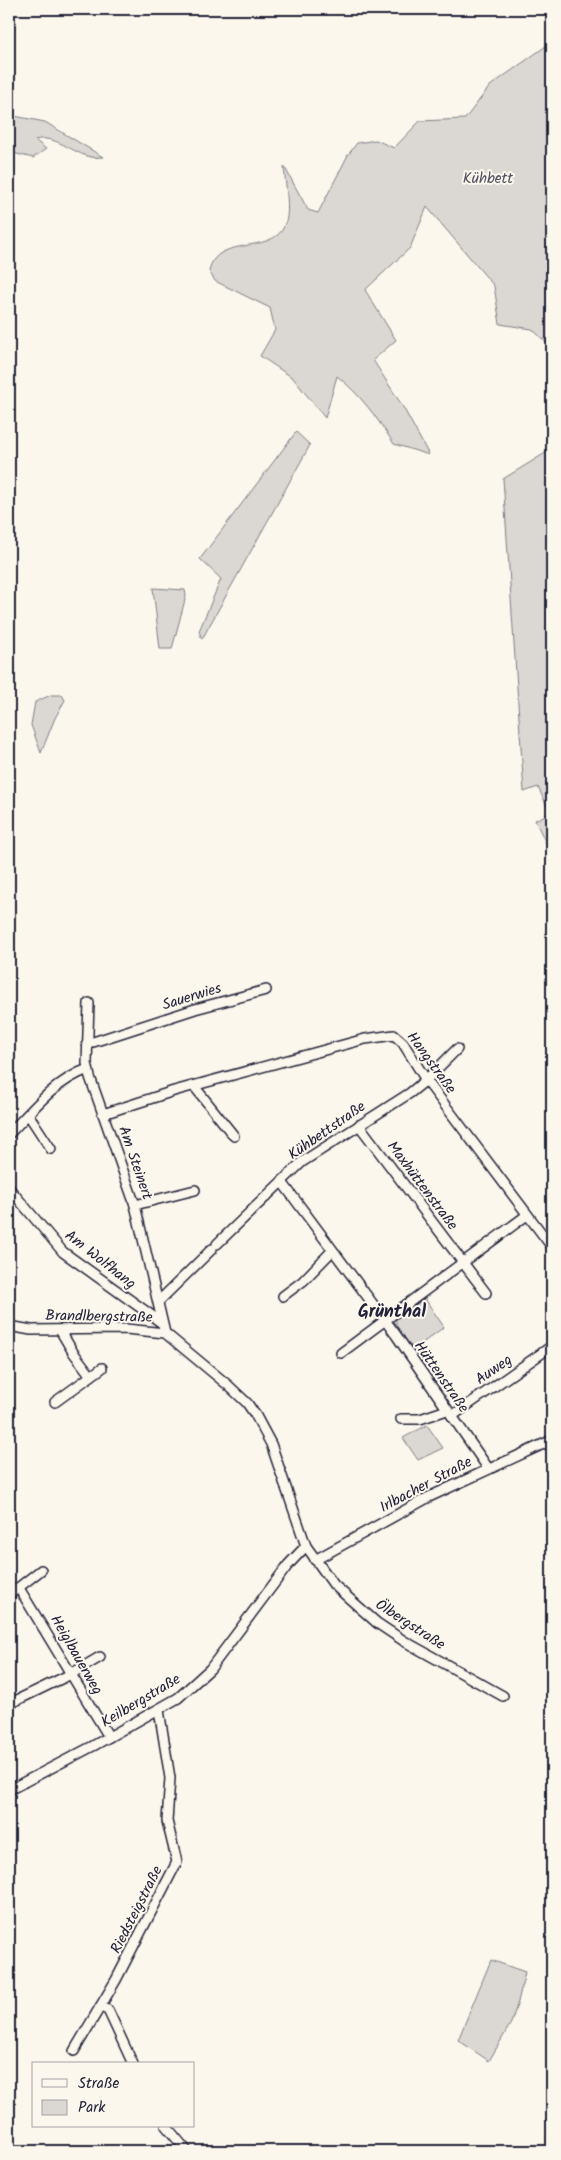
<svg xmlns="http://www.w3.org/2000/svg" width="561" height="2160" font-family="Kalam,sans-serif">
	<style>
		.green { fill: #dbd8d3; stroke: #7e7d87 }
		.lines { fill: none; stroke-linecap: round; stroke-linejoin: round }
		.minor-casing { stroke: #22223b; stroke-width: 12 }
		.minor { stroke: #fbf7ec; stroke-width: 9 }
		.labels { text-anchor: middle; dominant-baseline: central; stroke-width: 4; stroke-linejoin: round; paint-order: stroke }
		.park-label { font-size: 15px; fill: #505061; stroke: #fbf7ec }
		.street-label { font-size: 15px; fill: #22223b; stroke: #fbf7ec }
		.quarter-label { font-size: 18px; font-weight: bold; fill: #22223b; stroke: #fbf7ec }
	</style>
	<rect width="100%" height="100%" fill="#fbf7ec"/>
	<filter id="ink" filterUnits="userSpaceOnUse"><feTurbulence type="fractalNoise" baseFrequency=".02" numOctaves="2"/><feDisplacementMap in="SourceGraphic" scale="10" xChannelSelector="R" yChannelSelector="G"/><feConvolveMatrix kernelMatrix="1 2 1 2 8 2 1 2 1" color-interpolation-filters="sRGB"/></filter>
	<g filter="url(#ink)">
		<!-- green -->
		<g class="green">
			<path d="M 546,46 L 552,47 L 552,348 L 532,329 L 500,324 L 494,286 L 427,207 L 410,248 L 365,290 L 396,340 L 373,360 L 403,407 L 429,455 L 394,444 C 377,418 361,395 337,376 L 325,418 L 293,378 L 260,356 L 275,330 L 270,308 L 215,281 L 209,271 C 216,231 281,260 287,217 C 289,201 285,182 284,166 L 308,210 L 318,213 L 348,155 L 357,143 L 376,140 L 394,148 L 420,121 L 465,119 L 490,86 Z"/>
			<path d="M 9,115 L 45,122 L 103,157 C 99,157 95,158 91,157 C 72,153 55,134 35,140 L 46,149 L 33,158 L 9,152 Z"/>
			<path d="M 296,432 L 310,445 L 202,639 L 199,631 L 221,579 L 200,559 Z"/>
			<path d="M 552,449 L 552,856 L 535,820 L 550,813 L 538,787 L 524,792 L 503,479 Z"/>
			<path d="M 153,588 L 185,590 L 186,596 L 172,649 L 160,649 Z"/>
			<path d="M 51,695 L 62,695 L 65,700 L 55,718 L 41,753 L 31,725 L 35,702 Z"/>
			<path d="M 423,1296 L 444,1327 L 413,1350 L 396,1325 L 396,1316 Z"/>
			<path d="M 427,1425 L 443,1448 L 418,1460 L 403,1438 Z"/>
			<path d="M 491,1960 L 525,1972 L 518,2002 L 511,2023 L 489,2061 L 458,2040 Z"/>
		</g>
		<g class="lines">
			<!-- minor casing -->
			<g class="minor-casing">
				<g id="minor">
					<path d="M 89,1003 L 87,1063 L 90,1077 L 135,1205 L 165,1333"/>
					<path d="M 87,1044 L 195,1009 L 266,990"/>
					<path d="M 194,1086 L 234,1136"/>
					<path d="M 28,1114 L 51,1149"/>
					<path d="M 103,1114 L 174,1091 L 365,1039 L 394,1035 L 403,1043 L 426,1080 L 552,1247"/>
					<path d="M 359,1125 L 486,1293"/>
					<path d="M 9,1134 C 33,1109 55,1081 88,1069"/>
					<path d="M 282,1182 L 396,1335 L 488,1468"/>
					<path d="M 9,1188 L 63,1252 L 162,1323"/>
					<path d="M 135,1205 L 195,1190"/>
					<path d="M 217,1244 L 302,1162 L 410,1093 L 426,1080 L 457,1049"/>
					<path d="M 283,1296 L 303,1281 L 332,1251"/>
					<path d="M 159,1301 L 212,1249"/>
					<path d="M 9,1326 L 31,1330 L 126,1329 L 165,1333 L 229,1386 L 247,1403 L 256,1416 L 271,1444 L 306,1546 L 334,1585 L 377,1623 L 404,1641 L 503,1696"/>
					<path d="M 60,1330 L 73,1352 L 91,1376"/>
					<path d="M 341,1353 L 527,1215"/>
					<path d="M 55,1402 L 102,1368"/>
					<path d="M 452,1416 L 552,1346"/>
					<path d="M 401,1419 L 420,1419 L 447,1410"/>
					<path d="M 315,1560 L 429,1497 L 552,1440"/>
					<path d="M 19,1588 L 109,1737"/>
					<path d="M 9,1595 L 41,1570"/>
					<path d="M 9,1704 L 71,1674 L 100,1657"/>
					<path d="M 9,1790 L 93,1746 L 178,1698 L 210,1669 L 288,1565 L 306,1546"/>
					<path d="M 100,2007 L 108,2010 L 133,2064"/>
					<path d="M 74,2051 L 116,1980 L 177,1862 L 167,1821 L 170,1778 L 159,1710"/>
					<path d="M 166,2126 L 187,2151"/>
				</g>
			</g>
			<!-- minor -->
			<use href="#minor" class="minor"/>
		</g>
	</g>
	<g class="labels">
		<!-- park labels -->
		<g class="park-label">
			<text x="488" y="179">Kühbett</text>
		</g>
		<!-- street labels -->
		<g class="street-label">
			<text transform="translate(192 997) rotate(-17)">Sauerwies</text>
			<text transform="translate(431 1063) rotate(54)">Hangstraße</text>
			<text transform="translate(327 1131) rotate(-35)">Kühbettstraße</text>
			<text transform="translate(135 1163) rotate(71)">Am Steinert</text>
			<text transform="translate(422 1186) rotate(53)">Maxhüttenstraße</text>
			<text transform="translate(100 1260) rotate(38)">Am Wolfhang</text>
			<text transform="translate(99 1317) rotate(1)">Brandlbergstraße</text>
			<text transform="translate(494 1370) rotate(-35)">Auweg</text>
			<text transform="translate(441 1377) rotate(55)">Hüttenstraße</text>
			<text transform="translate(426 1485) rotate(-28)">Irlbacher Straße</text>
			<text transform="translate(410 1625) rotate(33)">Ölbergstraße</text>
			<text transform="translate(76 1655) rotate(60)">Heiglbauerweg</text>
			<text transform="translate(141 1701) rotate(-31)">Keilbergstraße</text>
			<text transform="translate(137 1910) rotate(-63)">Riedsteigstraße</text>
		</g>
		<!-- quarter labels -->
		<g class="quarter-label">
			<text x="392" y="1312">Grünthal</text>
		</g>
	</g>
	<!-- margin -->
	<rect width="561" height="2160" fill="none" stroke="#fbf7ec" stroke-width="30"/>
	<rect x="15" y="15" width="531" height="2130" fill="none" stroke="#22223b" stroke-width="2" filter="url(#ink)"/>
	<!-- legend -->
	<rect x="32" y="2062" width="162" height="65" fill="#fbf7ec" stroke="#a4a2a5"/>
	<rect x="42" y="2079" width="25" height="8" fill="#fbf7ec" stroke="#a4a2a5"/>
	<text x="78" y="2088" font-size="15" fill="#22223b">Straße</text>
	<rect x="42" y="2100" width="25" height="15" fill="#dbd8d3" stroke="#a4a2a5"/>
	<text x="78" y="2112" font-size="15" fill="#22223b">Park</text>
</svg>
